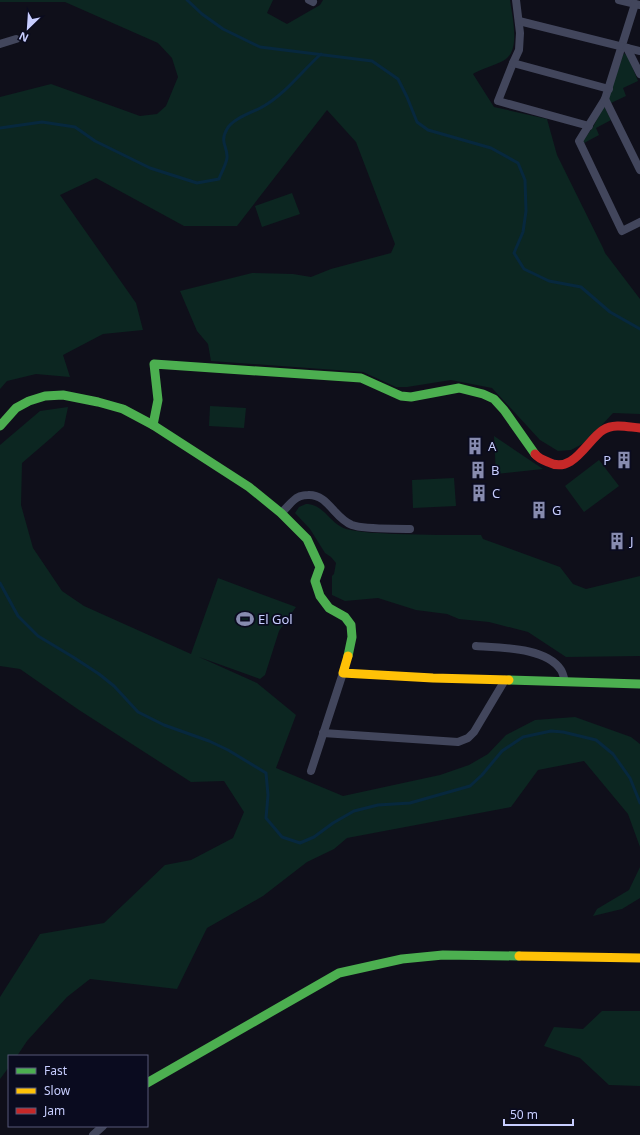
<svg xmlns="http://www.w3.org/2000/svg" width="640" height="1135" font-family="'Noto Sans',sans-serif">
	<style>
		.green { fill: #0c2621 }
		.lines { fill: none; stroke-linecap: round; stroke-linejoin: round }
		.stream { stroke: #07283e; stroke-width: 3 }
		.street { stroke: #42465c; stroke-width: 8 }
		.fast { stroke: #4caf50; stroke-width: 9 }
		.slow { stroke: #ffc107; stroke-width: 9 }
		.jam { stroke: #c62828; stroke-width: 9 }
		.labels { text-anchor: middle; dominant-baseline: central; stroke-width: 3.5; stroke-linejoin: round; paint-order: stroke }
		.poi-label { font-size: 13px; fill: #c8ceff; stroke: #0a0b1f; text-anchor: start }
	</style>
	<rect width="100%" height="100%" fill="#0f0f1a"/>
	<!-- green -->
	<g class="green">
		<path d="M 0,0 L 273,0 L 267,13 L 287,24 L 320,5 L 323,0 L 510,0 C 512,15 520,47 507,58 C 502,63 481,69 473,74 L 494,107 L 547,119 L 557,155 L 603,248 L 605,253 L 640,299 L 640,414 L 613,413 L 586,442 L 571,450 L 558,451 L 540,440 L 492,388 L 451,380 L 407,387 L 396,387 L 363,372 L 211,361 L 208,344 L 197,331 L 180,291 L 252,273 L 293,274 L 311,277 L 331,269 L 391,253 L 395,244 L 356,142 L 327,110 L 237,226 L 184,226 L 96,178 L 60,195 L 136,303 L 143,330 L 103,334 L 63,355 L 70,377 L 36,374 L 7,381 L 0,389 L 0,97 L 51,84 L 140,116 L 157,114 L 166,106 L 178,77 L 172,58 L 158,43 L 65,2 L 0,2 Z"/>
		<path d="M 624,53 L 628,57 L 638,81 L 623,88 L 626,96 L 611,103 L 608,98 Z"/>
		<path d="M 604,106 L 611,120 L 596,128 L 599,135 L 584,143 L 583,141 L 593,127 Z"/>
		<path d="M 292,193 L 300,214 L 262,227 L 255,206 Z"/>
		<path d="M 210,406 L 246,408 L 244,428 L 209,426 Z"/>
		<path d="M 68,407 L 64,426 L 51,438 L 22,463 L 21,505 L 33,548 L 62,591 L 84,606 L 191,654 L 218,578 L 296,607 L 279,631 L 265,675 L 260,679 L 199,657 L 257,683 L 296,715 L 276,768 L 343,796 L 440,775 L 469,765 L 488,754 L 506,735 L 535,720 L 575,717 L 631,737 L 640,744 L 640,847 L 628,814 L 584,761 L 538,770 L 511,807 L 347,838 L 334,849 L 307,862 L 263,896 L 207,928 L 177,989 L 90,979 L 67,997 L 27,1041 L 17,1056 L 9,1056 L 9,1067 L 0,1079 L 0,997 L 40,934 L 104,923 L 165,865 L 191,860 L 233,838 L 244,812 L 224,781 L 191,782 L 79,710 L 20,669 L 0,666 L 0,445 L 40,411 Z"/>
		<path d="M 494,436 L 543,469 L 496,474 Z"/>
		<path d="M 599,460 L 619,486 L 584,512 L 565,486 Z"/>
		<path d="M 454,478 L 456,506 L 413,508 L 412,480 Z"/>
		<path d="M 306,504 C 324,504 330,524 346,529 C 362,533 379,533 395,534 C 424,535 453,535 481,535 L 483,539 L 560,567 L 573,584 L 586,589 L 640,576 L 640,656 L 566,657 L 528,632 L 489,622 L 459,619 L 447,614 L 416,610 L 378,598 L 345,601 L 332,595 L 332,576 L 334,574 L 336,563 L 331,557 L 325,553 L 310,529 L 295,513 L 299,507 Z"/>
		<path d="M 640,867 L 640,898 L 622,909 L 593,916 L 597,909 L 629,890 Z"/>
		<path d="M 602,1011 L 640,1011 L 640,1086 L 609,1085 L 580,1058 L 544,1046 L 554,1027 L 583,1029 Z"/>
	</g>
	<g class="lines">
		<!-- stream -->
		<g class="stream">
			<path d="M 187,0 L 202,14 L 223,29 L 260,47 L 372,61 L 398,79 L 407,97 L 417,122 L 428,130 L 491,148 L 518,163 L 525,180 L 526,211 L 523,232 L 514,253 L 524,269 L 549,281 L 581,287 L 610,312 L 640,329"/>
			<path d="M 0,128 L 42,122 L 75,127 L 95,141 L 150,168 L 197,183 L 219,179 C 221,173 226,165 227,158 C 228,146 219,143 227,129 C 233,118 254,112 264,106 C 286,93 302,71 321,54"/>
			<path d="M 0,583 L 18,616 L 38,636 L 73,657 L 99,674 L 114,686 L 138,712 L 164,725 L 209,741 L 228,750 L 266,773 L 268,795 L 266,818 L 282,837 L 300,843 L 314,837 L 333,823 L 354,811 L 378,805 L 410,803 L 470,786 L 482,775 L 502,751 L 523,737 L 551,731 L 563,732 L 596,740 L 613,754 L 630,778 L 640,803"/>
		</g>
		<!-- street -->
		<g class="street">
			<path d="M 309,0 L 313,2"/>
			<path d="M 516,0 L 520,33 L 519,50 L 513,63 L 498,101 L 589,126"/>
			<path d="M 619,0 L 640,5"/>
			<path d="M 635,4 L 605,99 L 579,141 L 622,231 L 640,222"/>
			<path d="M 519,21 L 640,51"/>
			<path d="M 0,44 L 16,39"/>
			<path d="M 627,48 L 640,74"/>
			<path d="M 513,63 L 609,89"/>
			<path d="M 605,99 L 640,170"/>
			<path d="M 281,513 C 286,509 289,504 294,500 C 298,496 303,495 308,495 C 328,494 334,518 352,525 C 366,530 394,528 410,529"/>
			<path d="M 476,646 C 500,648 546,647 561,670 C 563,673 564,678 565,682"/>
			<path d="M 323,733 L 458,742 L 468,738 L 474,732 L 505,680"/>
			<path d="M 311,771 L 343,673"/>
			<path d="M 93,1135 L 103,1126"/>
		</g>
		<!-- fast -->
		<g class="fast">
			<path d="M 153,425 L 158,400 L 154,364 L 361,378 L 401,396 L 411,397 L 459,388 L 483,394 L 494,399 L 504,410 L 535,454"/>
			<path d="M 0,426 L 16,408 L 29,401 L 45,396 L 63,395 L 98,402 L 123,409 L 153,425 L 249,487 L 281,513 L 307,539 L 320,567 L 315,581 L 320,596 L 329,608 L 345,617 L 351,625 L 352,637 L 348,656"/>
			<path d="M 509,680 L 640,684"/>
			<path d="M 147,1083 L 339,973 L 402,959 L 443,955 L 519,956"/>
		</g>
		<!-- slow -->
		<g class="slow">
			<path d="M 348,656 L 343,673 L 433,678 L 509,680"/>
			<path d="M 519,956 L 640,958"/>
		</g>
		<!-- jam -->
		<path class="jam" d="M 535,454 C 538,458 543,460 548,462 C 573,475 587,440 603,430 C 614,423 628,427 640,428"/>
	</g>
	<!-- icons -->
	<defs>
		<g id="building-bare" transform="scale(1.38)"><path d="M-4-6H4V6H1V3H-1V6H-4ZM-2.5-4.3h1.7v1.8h-1.7ZM.8-4.3h1.7v1.8H.8ZM-2.5-1h1.7V.8h-1.7ZM.8-1h1.7V.8H.8Z" fill="#878baf" stroke="#0a0b1f" stroke-width="2.5" paint-order="stroke"/></g>
		<g id="stadium-bare" transform="scale(1.38)"><path d="M0-5a6.5 5 0 1 0 0 10a6.5 5 0 1 0 0-10ZM-3.5-1.8h7v3.6h-7Z" fill="#878baf" stroke="#0a0b1f" stroke-width="2.5" paint-order="stroke"/></g>
	</defs>
	<g fill-rule="evenodd">
		<use href="#building-bare" x="475" y="446"/>
		<use href="#building-bare" x="624" y="460"/>
		<use href="#building-bare" x="478" y="470"/>
		<use href="#building-bare" x="479" y="493"/>
		<use href="#building-bare" x="539" y="510"/>
		<use href="#building-bare" x="617" y="541"/>
		<use href="#stadium-bare" x="245" y="619"/>
	</g>
	<g class="labels">
		<!-- poi labels -->
		<g class="poi-label">
			<text x="488" y="446">A</text>
			<text x="611" y="460" text-anchor="end">P</text>
			<text x="491" y="470">B</text>
			<text x="492" y="493">C</text>
			<text x="552" y="510">G</text>
			<text x="630" y="541">J</text>
			<text x="258" y="619">El Gol</text>
		</g>
	</g>
	<!-- legend -->
	<rect x="8" y="1055" width="140" height="72" fill="#0a0b1f" stroke="#565979"/>
	<rect x="16" y="1068" width="20" height="6" fill="#4caf50" stroke="#565979"/>
	<text x="44" y="1075" font-size="12" fill="#c8ceff">Fast</text>
	<rect x="16" y="1088" width="20" height="6" fill="#ffc107" stroke="#565979"/>
	<text x="44" y="1095" font-size="12" fill="#c8ceff">Slow</text>
	<rect x="16" y="1108" width="20" height="6" fill="#c62828" stroke="#565979"/>
	<text x="44" y="1115" font-size="12" fill="#c8ceff">Jam</text>
	<!-- north arrow -->
	<g transform="translate(28 28) rotate(205)" stroke="#0a0b1f" stroke-width="3" paint-order="stroke">
	<path d="M0-3L7 15L0 10L-7 15Z" fill="#c8ceff"/>
	<text y="-6" font-size="11" font-weight="bold" text-anchor="middle" fill="#c8ceff">N</text>
	</g>
	<!-- scale -->
	<path d="M504 1119v6h69v-6" fill="none" stroke="#c8ceff" stroke-width="2"/>
	<text x="510" y="1119" font-size="12" fill="#c8ceff" stroke="#0a0b1f" stroke-width="3" paint-order="stroke">50 m</text>
</svg>
